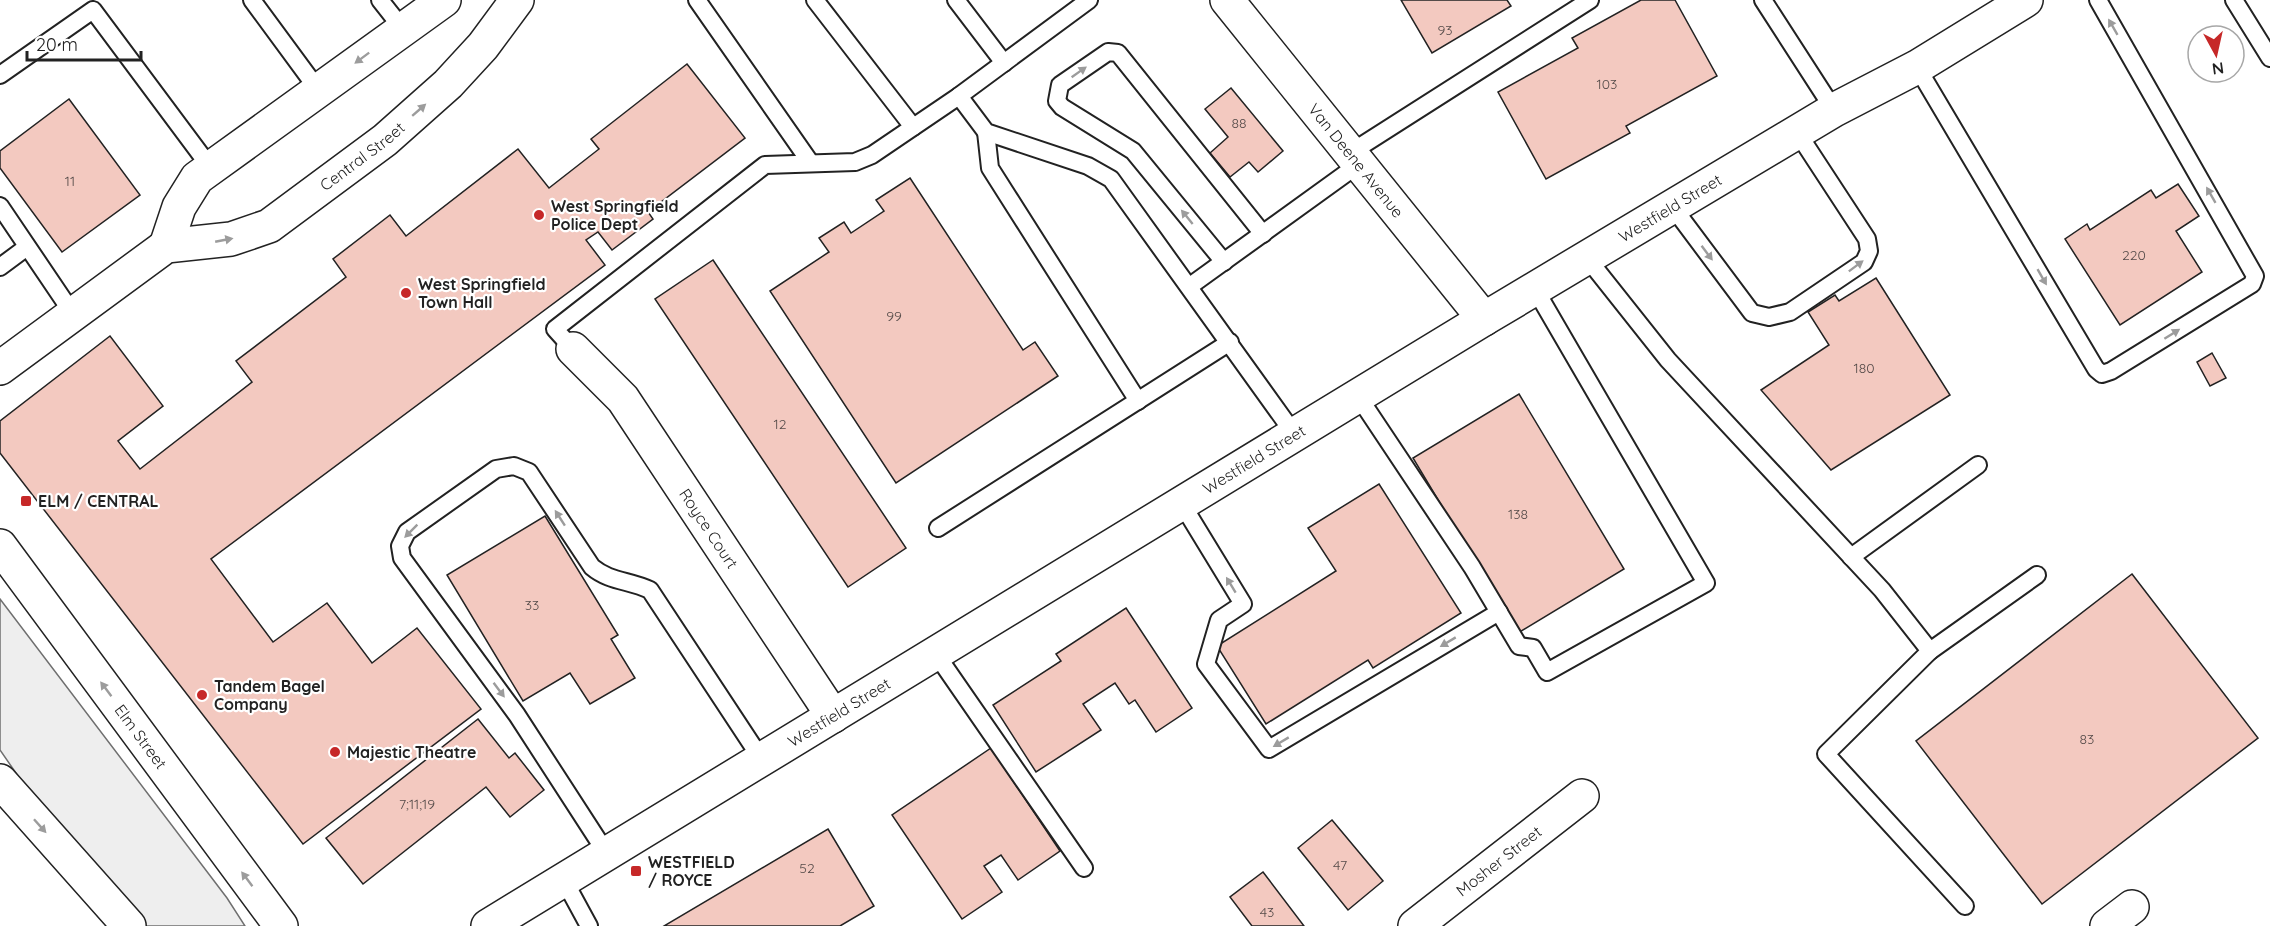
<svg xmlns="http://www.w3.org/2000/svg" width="2270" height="926" font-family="Quicksand,sans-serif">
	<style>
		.green { fill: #eee; stroke: #6f6f6f; stroke-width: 1.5 }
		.building { fill: #f3c9c0; stroke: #222; stroke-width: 1.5 }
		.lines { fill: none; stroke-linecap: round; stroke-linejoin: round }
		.service-casing { stroke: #222; stroke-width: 20 }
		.minor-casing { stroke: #222; stroke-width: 36 }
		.primary-casing { stroke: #222; stroke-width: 36 }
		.service { stroke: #fff; stroke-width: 16 }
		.minor { stroke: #fff; stroke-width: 33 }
		.primary { stroke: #fff; stroke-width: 33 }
		.oneway { fill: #9c9c9c }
		.poi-dot { fill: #c62828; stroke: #fff; stroke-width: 2 }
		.labels { text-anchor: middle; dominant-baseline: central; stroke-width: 4.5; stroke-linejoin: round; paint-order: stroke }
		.number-label { font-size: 14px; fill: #564c4a }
		.street-label { font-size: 16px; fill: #222; stroke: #fff }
		.poi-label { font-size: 16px; font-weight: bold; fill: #222; stroke: #fff; text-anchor: start }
	</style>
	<rect width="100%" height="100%" fill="#fff"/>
	<!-- green -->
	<path class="green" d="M 0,599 L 227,898 L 245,926 L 122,926 L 0,750 Z"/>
	<!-- building -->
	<g class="building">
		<path d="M 1401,0 L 1507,0 L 1511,6 L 1432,53 Z"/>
		<path d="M 1641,0 L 1675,0 L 1717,76 L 1626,126 L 1630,133 L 1546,179 L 1498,92 L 1578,48 L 1572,38 Z"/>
		<path d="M 687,64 L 745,138 L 648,212 L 653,219 L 612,250 L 598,232 L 586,240 L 605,265 L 211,559 L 273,642 L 327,603 L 372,663 L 417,628 L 481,709 L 303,844 L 0,453 L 0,421 L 110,336 L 163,406 L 118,441 L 140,469 L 252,382 L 236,361 L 346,277 L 333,259 L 390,215 L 406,236 L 518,149 L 549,188 L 599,149 L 591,139 Z"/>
		<path d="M 1231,88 L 1283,151 L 1258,172 L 1249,162 L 1230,177 L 1210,153 L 1228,137 L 1205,109 Z"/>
		<path d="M 69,99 L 140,195 L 62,252 L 0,168 L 0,151 Z"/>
		<path d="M 910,178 L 1023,350 L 1035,342 L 1058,376 L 896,483 L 770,291 L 829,252 L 819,238 L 844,222 L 851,233 L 884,211 L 876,200 Z"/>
		<path d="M 2178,184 L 2199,216 L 2176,231 L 2202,272 L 2120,325 L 2065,239 L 2087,224 L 2090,230 L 2151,190 L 2156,198 Z"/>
		<path d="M 713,260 L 906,548 L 848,587 L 655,299 Z"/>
		<path d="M 1876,278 L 1950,395 L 1831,470 L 1761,390 L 1829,345 L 1808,312 L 1835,295 L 1839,301 Z"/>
		<path d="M 2212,353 L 2226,378 L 2210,386 L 2197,362 Z"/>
		<path d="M 1519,394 L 1624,569 L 1518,633 L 1413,458 Z"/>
		<path d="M 1379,484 L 1461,613 L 1373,668 L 1368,660 L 1266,724 L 1217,646 L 1336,571 L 1308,528 Z"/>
		<path d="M 545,516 L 618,635 L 611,639 L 635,678 L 590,704 L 570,673 L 523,701 L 447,575 Z"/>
		<path d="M 2132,574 L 2258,738 L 2042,904 L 1916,741 Z"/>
		<path d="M 1126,608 L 1192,708 L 1156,732 L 1135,700 L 1129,704 L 1115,683 L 1083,704 L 1101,730 L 1036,772 L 993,705 L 1061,661 L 1056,654 Z"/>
		<path d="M 478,719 L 509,758 L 515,753 L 544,790 L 510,817 L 486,787 L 363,884 L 326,838 Z"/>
		<path d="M 991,748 L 1060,851 L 1018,880 L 1001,855 L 984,866 L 1002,892 L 962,919 L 892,815 Z"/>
		<path d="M 1332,820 L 1383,881 L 1348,910 L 1298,848 Z"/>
		<path d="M 828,829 L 874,906 L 840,926 L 664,926 Z"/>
		<path d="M 1263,872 L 1304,926 L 1252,926 L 1230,897 Z"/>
	</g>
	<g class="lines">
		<!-- service casing -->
		<g class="service-casing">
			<g id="service">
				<path d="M 252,0 L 319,91"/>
				<path d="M 380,0 L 402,28"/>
				<path d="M 697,0 L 810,162"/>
				<path d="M 815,0 L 913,127"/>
				<path d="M 956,0 L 1004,63"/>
				<path d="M 1089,0 L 959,96 L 986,132 L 1088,166 L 1111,179 L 1295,435"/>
				<path d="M 1763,0 L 1834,110"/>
				<path d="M 2234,0 L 2270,58"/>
				<path d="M 1917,67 L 2096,369 L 2102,374 L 2111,371 L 2252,284 L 2255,276 L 2098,0"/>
				<path d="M 0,75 L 93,10 L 210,167"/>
				<path d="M 986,132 L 990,168 L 1138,401"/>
				<path d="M 1350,153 L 1590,0"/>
				<path d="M 0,206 L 73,314"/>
				<path d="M 1672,206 L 1752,313 L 1769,317 L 1790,312 L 1864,262 L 1869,251 L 1867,239 L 1797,132"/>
				<path d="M 1587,258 L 1668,360 L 1882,590 L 1930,651 L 1826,754 L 1965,906"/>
				<path d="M 1224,262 L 1133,151 L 1062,107 L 1057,101 L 1060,85 L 1108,52 L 1118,53 L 1263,234"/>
				<path d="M 0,267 L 27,247"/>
				<path d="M 1190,286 L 1359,164"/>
				<path d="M 573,349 L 555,329 L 765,165 L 855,162 L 872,155 L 959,96"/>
				<path d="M 1358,396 L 1472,567 L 1519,646 L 1533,648 L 1547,672 L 1706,583 L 1535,289"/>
				<path d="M 1182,504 L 1243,604 L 1219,620 L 1206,664 L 1269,749 L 1499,612"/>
				<path d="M 938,528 L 1230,342"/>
				<path d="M 1851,557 L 1978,465"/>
				<path d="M 1930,651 L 2037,575"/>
				<path d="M 936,654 L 1084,868"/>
				<path d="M 607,854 L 517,715 L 402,558 L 400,546 L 407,532 L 496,469 L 514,466 L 529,472 L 592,567 C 610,582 629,580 650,590 L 762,760"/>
				<path d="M 564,880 L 589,926"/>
			</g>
		</g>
		<!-- minor casing -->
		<g class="minor-casing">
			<g id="minor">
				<path id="s1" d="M 1227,0 L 1484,319"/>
				<path d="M 166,246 L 179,207 L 197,178 L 444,0"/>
				<path id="s2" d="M 573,349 L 623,399 L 833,716"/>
				<path id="s3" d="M 0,368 L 166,246 L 231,239 L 269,226 L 385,140 L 448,84 L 483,46 L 517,0"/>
				<path id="s4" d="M 1415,926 L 1582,796"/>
				<path d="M 2107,926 L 2132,907"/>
			</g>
		</g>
		<!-- primary casing -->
		<g class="primary-casing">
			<g id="primary">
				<path id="s5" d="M 0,546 L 281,926"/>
				<path d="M 0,781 L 129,926"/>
				<path id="s6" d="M 488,926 L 1484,319 L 1834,110 L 1917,67 L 2026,0"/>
			</g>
		</g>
		<!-- service -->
		<use href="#service" class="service"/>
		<!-- minor -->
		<use href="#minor" class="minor"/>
		<!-- primary -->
		<use href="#primary" class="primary"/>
	</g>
	<!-- one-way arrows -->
	<defs><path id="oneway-solid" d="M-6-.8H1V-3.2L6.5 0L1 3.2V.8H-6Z" transform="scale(1.5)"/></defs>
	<g class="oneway">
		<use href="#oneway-solid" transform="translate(2113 27) rotate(-120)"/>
		<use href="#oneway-solid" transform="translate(362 58) rotate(143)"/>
		<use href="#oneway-solid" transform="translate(1079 72) rotate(-35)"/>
		<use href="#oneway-solid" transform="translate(419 110) rotate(-41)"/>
		<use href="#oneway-solid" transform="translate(2211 195) rotate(-120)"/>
		<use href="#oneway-solid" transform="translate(1187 217) rotate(-129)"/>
		<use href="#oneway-solid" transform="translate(224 240) rotate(-11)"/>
		<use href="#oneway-solid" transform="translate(1707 253) rotate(53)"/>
		<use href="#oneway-solid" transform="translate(1856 266) rotate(-37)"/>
		<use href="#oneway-solid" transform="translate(2042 277) rotate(60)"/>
		<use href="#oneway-solid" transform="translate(2172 334) rotate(-32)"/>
		<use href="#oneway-solid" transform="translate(560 518) rotate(-123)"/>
		<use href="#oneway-solid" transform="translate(411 531) rotate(135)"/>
		<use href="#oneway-solid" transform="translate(1231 585) rotate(-121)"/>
		<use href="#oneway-solid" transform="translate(1448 642) rotate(149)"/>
		<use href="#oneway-solid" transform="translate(106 689) rotate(-127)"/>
		<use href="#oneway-solid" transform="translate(499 690) rotate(53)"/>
		<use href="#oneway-solid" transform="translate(1281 742) rotate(149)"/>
		<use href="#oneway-solid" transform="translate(40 826) rotate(48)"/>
		<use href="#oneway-solid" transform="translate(247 879) rotate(-127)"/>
	</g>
	<!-- markers -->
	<g class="poi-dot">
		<circle cx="539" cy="215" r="6"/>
		<circle cx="406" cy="293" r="6"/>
		<rect x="20" y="495" width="12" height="12" rx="3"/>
		<circle cx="202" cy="695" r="6"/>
		<circle cx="335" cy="752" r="6"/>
		<rect x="630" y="865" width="12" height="12" rx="3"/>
	</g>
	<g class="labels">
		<!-- number labels -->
		<g class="number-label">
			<text x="1445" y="30">93</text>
			<text x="1607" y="84">103</text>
			<text x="1239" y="123">88</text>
			<text x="70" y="181">11</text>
			<text x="2134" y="255">220</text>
			<text x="894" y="316">99</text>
			<text x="1864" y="368">180</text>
			<text x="780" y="424">12</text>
			<text x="1518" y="514">138</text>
			<text x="532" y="605">33</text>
			<text x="2087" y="739">83</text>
			<text x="417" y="804">7;11;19</text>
			<text x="1340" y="865">47</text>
			<text x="807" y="868">52</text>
			<text x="1267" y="912">43</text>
		</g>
		<!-- street labels -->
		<g class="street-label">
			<text stroke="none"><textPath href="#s3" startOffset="428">Central Street</textPath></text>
			<text stroke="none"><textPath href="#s1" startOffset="206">Van Deene Avenue</textPath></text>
			<text stroke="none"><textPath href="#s6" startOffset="1383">Westfield Street</textPath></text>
			<text stroke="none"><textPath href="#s6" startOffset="897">Westfield Street</textPath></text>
			<text stroke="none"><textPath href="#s2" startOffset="226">Royce Court</textPath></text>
			<text stroke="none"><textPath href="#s6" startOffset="411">Westfield Street</textPath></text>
			<text stroke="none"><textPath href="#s5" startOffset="237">Elm Street</textPath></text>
			<text stroke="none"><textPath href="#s4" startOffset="106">Mosher Street</textPath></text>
		</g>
		<!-- poi labels -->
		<g class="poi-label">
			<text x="551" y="206">West Springfield<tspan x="551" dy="18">Police Dept</tspan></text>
			<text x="418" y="284">West Springfield<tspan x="418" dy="18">Town Hall</tspan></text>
			<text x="38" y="501">ELM / CENTRAL</text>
			<text x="214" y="686">Tandem Bagel<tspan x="214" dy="18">Company</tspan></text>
			<text x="347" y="752">Majestic Theatre</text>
			<text x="648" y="862">WESTFIELD<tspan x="648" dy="18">/ ROYCE</tspan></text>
		</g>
	</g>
	<!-- north arrow -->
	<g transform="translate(2216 54) rotate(172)"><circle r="28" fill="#ffffff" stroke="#a7a7a7" stroke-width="1.5"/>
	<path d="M0-4.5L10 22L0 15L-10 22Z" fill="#c62828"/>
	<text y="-9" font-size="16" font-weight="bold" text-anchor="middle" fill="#222222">N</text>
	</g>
	<!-- scale -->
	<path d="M27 51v9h114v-9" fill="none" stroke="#222222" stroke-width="3"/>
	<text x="36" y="51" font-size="18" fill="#222222" stroke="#ffffff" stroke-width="4.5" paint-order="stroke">20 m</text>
</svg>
